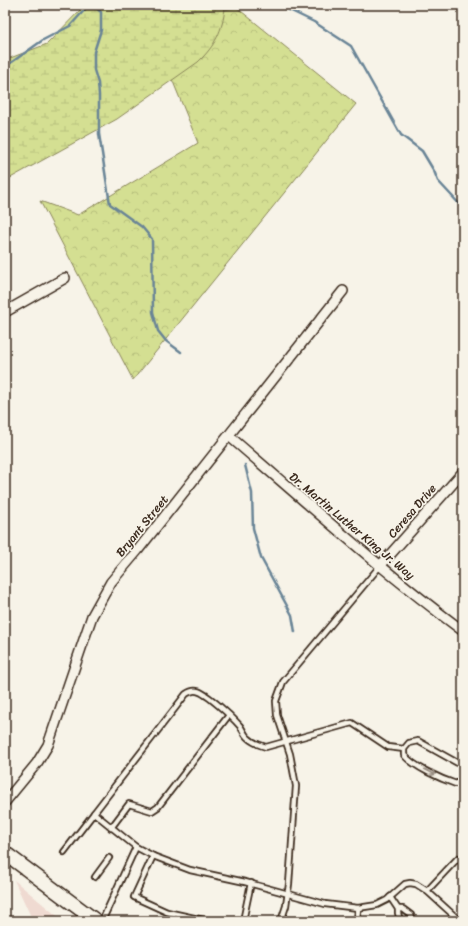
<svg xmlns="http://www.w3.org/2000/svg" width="468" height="926" font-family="Sriracha,sans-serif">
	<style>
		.built { fill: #efdad1 }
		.forest { fill: url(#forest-crowns); stroke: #888458 }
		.wetland { fill: url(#wetland-marsh); stroke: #888458 }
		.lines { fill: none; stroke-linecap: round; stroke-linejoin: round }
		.stream { stroke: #698496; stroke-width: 2.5 }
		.lane-casing { stroke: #3b2a1e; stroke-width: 8 }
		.street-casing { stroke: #3b2a1e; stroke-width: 12 }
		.secondary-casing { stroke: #3b2a1e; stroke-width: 16 }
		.lane { stroke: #f7f3e8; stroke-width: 4.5 }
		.street { stroke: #f7f3e8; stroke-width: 9 }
		.secondary { stroke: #f7f3e8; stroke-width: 13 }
		.oneway { stroke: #998e83 }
		.labels { text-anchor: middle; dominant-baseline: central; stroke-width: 3.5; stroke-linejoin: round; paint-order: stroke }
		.street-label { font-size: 12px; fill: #3b2a1e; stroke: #f7f3e8 }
	</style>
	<defs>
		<pattern id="forest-crowns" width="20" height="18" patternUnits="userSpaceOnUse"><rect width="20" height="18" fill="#d4df92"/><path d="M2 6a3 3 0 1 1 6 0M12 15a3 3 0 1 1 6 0" fill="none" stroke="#b7c07d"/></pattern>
		<pattern id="wetland-marsh" width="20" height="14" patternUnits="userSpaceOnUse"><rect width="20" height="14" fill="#d4df92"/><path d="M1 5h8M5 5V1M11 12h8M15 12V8" fill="none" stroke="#b7c07d"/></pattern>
	</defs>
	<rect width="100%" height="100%" fill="#f7f3e8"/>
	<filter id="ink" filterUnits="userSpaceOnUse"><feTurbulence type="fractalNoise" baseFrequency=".025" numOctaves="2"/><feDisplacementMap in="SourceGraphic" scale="8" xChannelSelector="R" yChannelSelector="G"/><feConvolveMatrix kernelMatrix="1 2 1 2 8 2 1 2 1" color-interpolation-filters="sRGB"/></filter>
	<g filter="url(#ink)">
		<!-- built -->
		<path class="built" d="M 14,880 L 63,921 L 33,921 Z"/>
		<!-- forest -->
		<path class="forest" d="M 236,7 L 356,104 L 133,380 L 40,201 L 78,215 L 198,143 L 152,30 Z"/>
		<!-- wetland -->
		<path class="wetland" d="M 85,5 L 225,5 L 225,7 C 223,30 215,46 198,62 L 117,119 L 5,181 L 5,60 L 47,44 Z"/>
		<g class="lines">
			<!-- stream -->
			<g class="stream">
				<path d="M 93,5 L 101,12 L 101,30 L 94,52 L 94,70 L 98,83 L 99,95 L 99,134 L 110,204 L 142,227 L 152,239 L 153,312 L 158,331 L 166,341 L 181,352"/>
				<path d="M 279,5 L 314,22 L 351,46 L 401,135 L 422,151 L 434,171 L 438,181 L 463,208"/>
				<path d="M 5,67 L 43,40 L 70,26 L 89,5"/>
				<path d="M 245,465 L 252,493 L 253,528 L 261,558 L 292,615 L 295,632"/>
			</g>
			<!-- lane casing -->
			<g class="lane-casing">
				<g id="lane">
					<path d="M 463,766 L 418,741 L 409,743 L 404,749 L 404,755 C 414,767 441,779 456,784 L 463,779"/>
					<path d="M 111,828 L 129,804 L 152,811 L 158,807 L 229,715"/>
					<path d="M 136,847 L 94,813 L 186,694 C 189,692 193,690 197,691 C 207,693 233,718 240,726 C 243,730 244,734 247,737 C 252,742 259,745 266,747 L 352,723 L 388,747 L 404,749"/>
					<path d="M 64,852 L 94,813"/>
					<path d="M 153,856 L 134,897 L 167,912 L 208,921"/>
					<path d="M 95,877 L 109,858"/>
					<path d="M 390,897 L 398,909 L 398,913 L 400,921"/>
					<path d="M 398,909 L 403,909 L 411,915 L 412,918 L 410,921"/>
					<path d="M 102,921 L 136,847 L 153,856 L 190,870 L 245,882 L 325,904 L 358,908 L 377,905 L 387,900 L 405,884 L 410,883 L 416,884 L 427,891"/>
					<path d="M 243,921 L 251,883"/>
					<path d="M 281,921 L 286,906 L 289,884 L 296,786 L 290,754 L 277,715 L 276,701 L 283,682 L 380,566"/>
					<path d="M 357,921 L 358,908"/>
					<path d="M 460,921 L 427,891 L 458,858 L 463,863"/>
				</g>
			</g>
			<!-- street casing -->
			<g class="street-casing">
				<g id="street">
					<path d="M 5,312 L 65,278"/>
					<path d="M 229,436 C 306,502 381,570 463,631"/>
					<path d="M 380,566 L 463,472"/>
					<path d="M 5,802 L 37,763 L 48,745 L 92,616 L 111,582 L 138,550 L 343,291"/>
				</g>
			</g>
			<!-- secondary casing -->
			<g class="secondary-casing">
				<path id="secondary" d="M 5,853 L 96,921"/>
			</g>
			<!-- lane -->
			<use href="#lane" class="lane"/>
			<!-- street -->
			<use href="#street" class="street"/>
			<!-- secondary -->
			<use href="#secondary" class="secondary"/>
		</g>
		<!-- one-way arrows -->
		<defs><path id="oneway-shaft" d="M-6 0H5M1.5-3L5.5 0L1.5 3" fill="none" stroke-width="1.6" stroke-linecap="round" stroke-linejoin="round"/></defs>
		<use class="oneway" href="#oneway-shaft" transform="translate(430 772) rotate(27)"/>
	</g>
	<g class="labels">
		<!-- street labels -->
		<g class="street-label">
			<text transform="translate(412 511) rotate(-49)">Ceresa Drive</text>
			<text transform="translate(142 526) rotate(-51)">Bryant Street</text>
			<text transform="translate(352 526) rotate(40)">Dr. Martin Luther King Jr. Way</text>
		</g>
	</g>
	<!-- margin -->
	<rect width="468" height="926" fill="none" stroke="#f7f3e8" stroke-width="20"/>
	<rect x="10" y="10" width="448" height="906" fill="none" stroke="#3b2a1e" stroke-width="1.5" filter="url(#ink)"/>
</svg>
